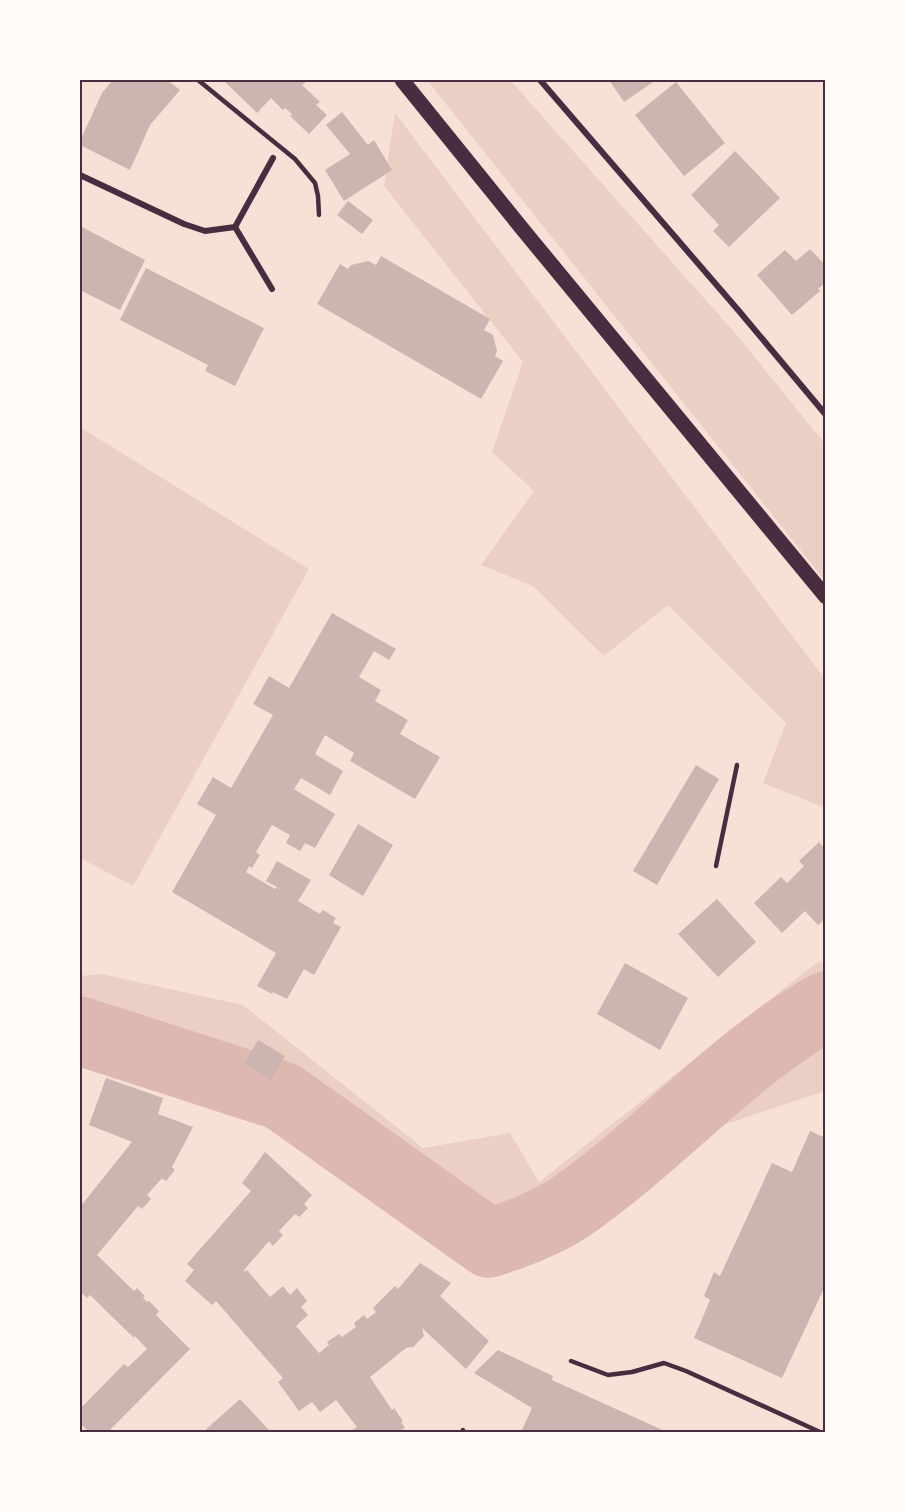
<svg xmlns="http://www.w3.org/2000/svg" width="905" height="1512" font-family="Rubik,sans-serif">
	<style>
		.green { fill: #ebcfc5 }
		.lines { fill: none; stroke-linecap: round; stroke-linejoin: round }
		.river { stroke: #dcb8b0; stroke-width: 69 }
		.building { fill: #ccb4b1 }
		.service { stroke: #4a2c40; stroke-width: 4.5 }
		.minor { stroke: #4a2c40; stroke-width: 6 }
		.primary { stroke: #4a2c40; stroke-width: 15 }
		.neatline { fill: none; stroke: #4a2c40; stroke-width: 2 }
	</style>
	<rect width="100%" height="100%" fill="#f7e1d7"/>
	<!-- green -->
	<g class="green">
		<path d="M 427,80 L 510,80 L 736,334 L 825,444 L 825,581 Z"/>
		<path d="M 395,113 L 825,679 L 825,808 L 763,783 L 786,723 L 668,605 L 604,656 L 533,586 L 481,565 L 534,491 L 492,452 L 523,362 L 384,186 Z"/>
		<path d="M 80,427 L 309,569 L 133,886 L 80,858 Z"/>
		<path d="M 825,961 L 825,1091 L 720,1126 L 513,1270 L 329,1130 L 126,1060 L 80,1048 L 80,976 L 101,974 L 243,1005 L 423,1148 L 510,1133 L 539,1182 L 816,963 Z"/>
	</g>
	<g class="lines">
		<!-- river -->
		<path class="river" d="M 80,1031 L 282,1096 L 489,1243 C 518,1234 547,1223 572,1206 C 661,1144 731,1060 826,1006"/>
	</g>
	<!-- building -->
	<g class="building">
		<path d="M 113,80 L 167,80 L 180,90 L 150,125 L 130,170 L 80,145 L 80,141 L 102,93 Z"/>
		<path d="M 223,80 L 308,80 L 302,85 L 320,102 L 316,105 L 327,115 L 309,134 L 290,116 L 292,114 L 285,108 L 283,110 L 271,98 L 257,113 Z"/>
		<path d="M 609,80 L 656,80 L 624,102 Z"/>
		<path d="M 676,82 L 725,143 L 684,176 L 635,115 Z"/>
		<path d="M 342,112 L 368,145 L 374,140 L 392,170 L 344,201 L 325,170 L 350,154 L 326,125 Z"/>
		<path d="M 735,151 L 780,198 L 729,247 L 713,231 L 719,225 L 691,195 Z"/>
		<path d="M 348,201 L 373,220 L 362,234 L 337,215 Z"/>
		<path d="M 80,226 L 145,260 L 120,310 L 80,290 Z"/>
		<path d="M 810,249 L 826,266 L 826,282 L 818,289 L 820,291 L 792,315 L 757,275 L 785,250 L 796,261 Z"/>
		<path d="M 381,256 L 490,319 L 484,330 L 493,335 L 497,351 L 495,356 L 503,361 L 481,399 L 317,304 L 340,264 L 348,269 L 351,265 L 368,261 L 376,265 Z"/>
		<path d="M 146,268 L 264,328 L 235,386 L 205,371 L 208,365 L 120,320 Z"/>
		<path d="M 332,613 L 396,649 L 389,660 L 374,651 L 359,677 L 381,690 L 375,701 L 408,720 L 400,734 L 440,757 L 415,799 L 350,761 L 354,753 L 325,735 L 315,754 L 343,771 L 330,795 L 301,778 L 294,789 L 335,814 L 315,848 L 305,843 L 300,851 L 286,843 L 290,835 L 272,825 L 256,852 L 260,855 L 252,868 L 249,866 L 246,872 L 275,889 L 277,887 L 266,881 L 277,861 L 311,880 L 298,901 L 320,914 L 323,910 L 336,918 L 333,923 L 341,927 L 314,975 L 304,969 L 287,999 L 273,992 L 272,994 L 257,986 L 276,953 L 172,892 L 216,815 L 197,804 L 213,777 L 231,788 L 273,715 L 253,704 L 269,676 L 289,688 Z"/>
		<path d="M 696,765 L 719,779 L 657,885 L 633,871 Z"/>
		<path d="M 358,824 L 393,845 L 363,896 L 329,875 Z"/>
		<path d="M 819,842 L 826,850 L 826,918 L 818,925 L 805,911 L 782,933 L 754,903 L 781,877 L 787,883 L 804,866 L 799,861 Z"/>
		<path d="M 717,899 L 756,942 L 718,977 L 678,934 Z"/>
		<path d="M 625,963 L 688,998 L 660,1050 L 597,1014 Z"/>
		<path d="M 258,1040 L 285,1056 L 271,1080 L 244,1064 Z"/>
		<path d="M 106,1078 L 163,1098 L 158,1114 L 193,1127 L 172,1167 L 175,1170 L 166,1181 L 162,1178 L 147,1195 L 151,1199 L 142,1209 L 138,1206 L 97,1255 L 134,1291 L 137,1288 L 145,1296 L 143,1298 L 147,1302 L 149,1301 L 159,1311 L 156,1315 L 190,1349 L 108,1432 L 89,1432 L 80,1423 L 80,1409 L 124,1364 L 128,1367 L 147,1349 L 135,1336 L 134,1338 L 90,1295 L 87,1298 L 80,1291 L 80,1207 L 132,1142 L 89,1125 Z"/>
		<path d="M 810,1131 L 826,1138 L 826,1284 L 782,1378 L 694,1338 L 710,1300 L 704,1296 L 714,1272 L 720,1276 L 772,1163 L 792,1172 Z"/>
		<path d="M 265,1152 L 312,1195 L 304,1204 L 308,1208 L 299,1217 L 295,1214 L 279,1231 L 283,1235 L 273,1246 L 269,1241 L 244,1270 L 245,1272 L 247,1270 L 270,1297 L 283,1286 L 290,1295 L 297,1288 L 307,1301 L 301,1307 L 308,1315 L 296,1326 L 319,1353 L 329,1345 L 327,1342 L 339,1334 L 342,1337 L 356,1327 L 354,1323 L 364,1315 L 367,1319 L 376,1312 L 373,1308 L 395,1286 L 398,1289 L 420,1263 L 451,1283 L 440,1296 L 489,1341 L 466,1369 L 422,1328 L 424,1336 L 413,1347 L 406,1348 L 370,1377 L 392,1410 L 394,1408 L 403,1421 L 401,1422 L 405,1428 L 398,1432 L 349,1432 L 357,1427 L 336,1400 L 320,1412 L 312,1402 L 299,1411 L 278,1382 L 283,1378 L 216,1301 L 212,1305 L 185,1281 L 194,1270 L 187,1264 L 251,1191 L 242,1183 Z"/>
		<path d="M 498,1350 L 553,1376 L 552,1380 L 667,1432 L 521,1432 L 532,1408 L 474,1373 Z"/>
		<path d="M 240,1399 L 271,1432 L 203,1432 Z"/>
	</g>
	<g class="lines">
		<!-- service -->
		<g class="service">
			<path d="M 198,80 L 295,159 L 315,183 L 318,196 L 319,215"/>
			<path d="M 716,866 L 737,765"/>
			<path d="M 571,1361 L 608,1375 L 632,1372 L 664,1363 L 686,1371 L 820,1432"/>
			<path d="M 462,1432 L 463,1430"/>
		</g>
		<!-- minor -->
		<g class="minor">
			<path d="M 540,80 L 739,311 L 826,415"/>
			<path d="M 80,175 L 184,224 L 205,231 L 235,227 L 273,158"/>
			<path d="M 235,227 L 272,289"/>
		</g>
		<!-- primary -->
		<path class="primary" d="M 402,80 L 524,231 L 826,597"/>
	</g>
	<!-- border -->
	<rect width="905" height="1512" fill="none" stroke="#fffaf5" stroke-width="162"/>
	<rect x="81" y="81" width="743" height="1350" class="neatline"/>
</svg>
